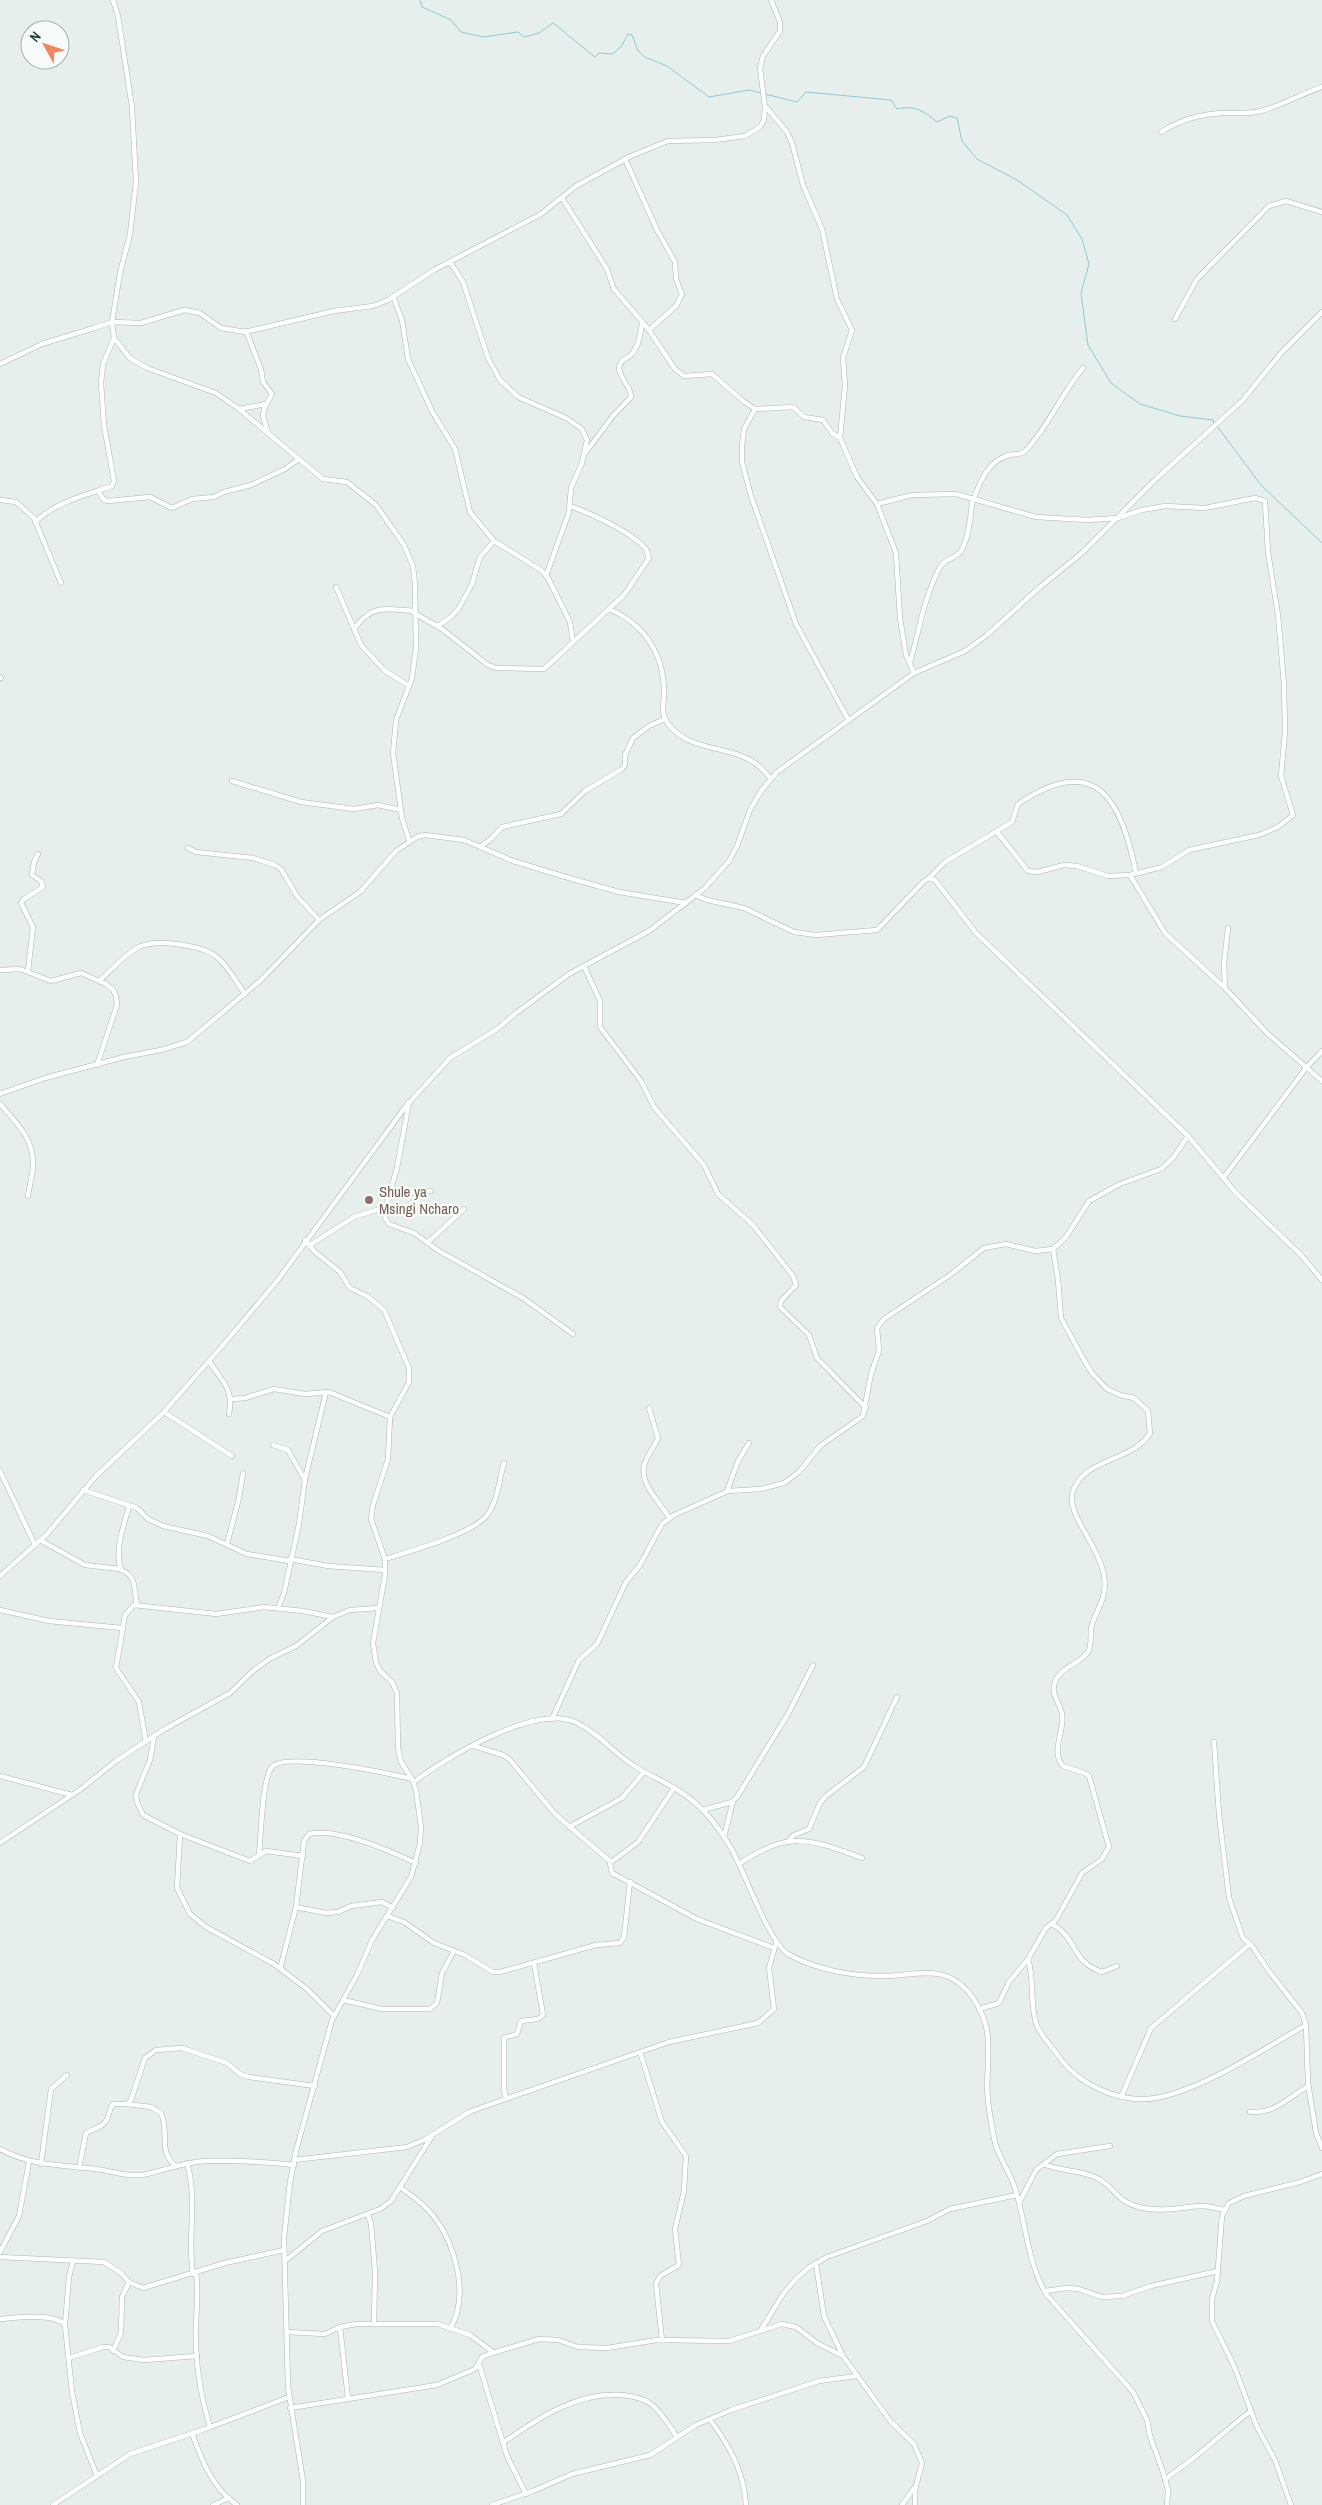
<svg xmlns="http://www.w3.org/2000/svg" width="1322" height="2505" font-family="'Archivo Narrow',sans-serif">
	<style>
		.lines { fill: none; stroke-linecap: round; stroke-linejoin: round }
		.stream { stroke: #8ec9d4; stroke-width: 1 }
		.minor-casing { stroke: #a8b8b2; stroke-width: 5.5 }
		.minor { stroke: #fff; stroke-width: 4.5 }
		.education-dot { fill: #8d6e63; stroke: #f7fbf9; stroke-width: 2 }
		.labels { text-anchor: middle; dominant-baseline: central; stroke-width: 4.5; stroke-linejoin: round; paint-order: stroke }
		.education-label { font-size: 15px; fill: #785e54; stroke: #f7fbf9; text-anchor: start }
	</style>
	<rect width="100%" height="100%" fill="#e6efeb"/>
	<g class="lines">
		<!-- stream -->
		<g class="stream">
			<path d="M 420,0 L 422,7 L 451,20 L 461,32 L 483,37 L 518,32 L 524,37 L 539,33 L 553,23 L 595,57 L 599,53 L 612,54 L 621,47 L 628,34 L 632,35 L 638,51 L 645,57 L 667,66 L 709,97 L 749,90 L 797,102 L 806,92 L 891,100 L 897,109 C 915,105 924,111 937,122 L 950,116 L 957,118 L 962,141 L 977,159 L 1017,180 L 1067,215 L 1082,239 L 1089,264 L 1081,293 L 1088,345 L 1111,383 L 1140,404 L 1180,416 L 1213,420 L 1214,423"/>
			<path d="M 1217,426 L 1261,485 L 1322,543"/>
		</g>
		<!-- minor casing -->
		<g class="minor-casing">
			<g id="minor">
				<path d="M 766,107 L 787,132 L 792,143 L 803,185 L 822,229 L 837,299 L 852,330 L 843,358 L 845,385 L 840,438 L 857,477 L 877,504 L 896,553 L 900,618 L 906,655 L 914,673"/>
				<path d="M 1161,132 C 1180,120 1201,114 1223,113 C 1237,113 1248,114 1261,111 C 1283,105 1301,94 1322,87"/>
				<path d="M 625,159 L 657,230 L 675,262 L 676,279 L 682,294 L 676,306 L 649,330"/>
				<path d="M 562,198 L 607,269 L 614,289 L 649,330 L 675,369 L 684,376 L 712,374 L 743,401 L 755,409 L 793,407 L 804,417 L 823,420 L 832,433 L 840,438"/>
				<path d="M 450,262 L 463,282 L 488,358 L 500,380 L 518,397 L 566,418 L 582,429 L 587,440 L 582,463 L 571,488 L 569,512 L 546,576"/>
				<path d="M 393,296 L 402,320 L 408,359 L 432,411 L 455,449 L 470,512 L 494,541 L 541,570 L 548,578 L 570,622 L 573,642"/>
				<path d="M 1175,319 L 1197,279 L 1269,206 L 1286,201 L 1322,212"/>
				<path d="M 246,331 L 261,369 L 263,382 L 272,394 L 264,409 L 263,416 L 268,433"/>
				<path d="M 114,338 L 130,358 L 147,368 L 216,393 L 239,409 L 323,479 L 347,482 L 376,505 L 404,545 L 413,566 L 415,584 L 416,648 L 412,678 L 396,720 L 393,753 L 402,818 L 409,840"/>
				<path d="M 0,364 L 42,344 L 94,328 L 112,322 L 141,323 L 184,310 L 200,313 L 221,328 L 245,332 L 334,311 L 373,306 L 388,300 L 434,270 L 541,214 L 576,186 L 631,156 L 668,141 L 715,140 L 745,136 L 760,127 L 764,120 L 765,107 L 760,68 L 763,56 L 780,31 L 780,22 L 771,0"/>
				<path d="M 239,409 L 266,404"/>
				<path d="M 755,409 L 744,429 L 742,445 L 742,462 L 751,496 L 796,624 L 849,721"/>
				<path d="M 586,452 L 612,417 L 631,397 C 632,386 615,375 620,364 C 622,359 629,357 632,354 C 639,346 641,333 642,323"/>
				<path d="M 98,491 L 104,500 L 108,501 L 150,497 L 172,508 L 192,499 L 214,497 L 224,492 L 251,485 L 285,469 L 299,459"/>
				<path d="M 974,498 C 981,480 988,461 1009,455 C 1015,453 1021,456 1026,450 C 1049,426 1061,394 1083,368"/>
				<path d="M 0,500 L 16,502 L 34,518 L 61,583"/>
				<path d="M 877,504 L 912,495 L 956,494 L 1036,517 L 1088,520 L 1118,518 L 1142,510 L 1165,506 L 1205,508 L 1255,498 L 1265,501 L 1268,552 L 1278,615 L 1284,684 L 1285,732 L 1281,776 L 1293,815 L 1278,827 L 1259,835 L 1189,850 L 1162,867 L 1130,875 L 1108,876 L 1077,866 L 1064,865 L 1038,872 L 1028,871 L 997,832"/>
				<path d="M 35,522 C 58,501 83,496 112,486 L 114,481 L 104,425 L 101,383 L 103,364 L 114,338 L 112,322 L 120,273 L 130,234 L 136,182 L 132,107 L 118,16 L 113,0"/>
				<path d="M 336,587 L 361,645 L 384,670 L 409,686"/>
				<path d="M 609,609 C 646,625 665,656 664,696 C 663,708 661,715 669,725 C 690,752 729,745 755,763 C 761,767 766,773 771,779"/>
				<path d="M 414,613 L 442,629 L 488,665 L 496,668 L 544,669 L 624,595 L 649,558 L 646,549 C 630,531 592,514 570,506"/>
				<path d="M 437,626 L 451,617 L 459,608 L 472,584 L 480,557 L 494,541"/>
				<path d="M 354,629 C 373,603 386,609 414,611"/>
				<path d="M 910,663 C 919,631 924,597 940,567 C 945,558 956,559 961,551 C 970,536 970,514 973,498"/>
				<path d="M 0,677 L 1,678"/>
				<path d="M 232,781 L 301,802 L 354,809 L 378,805 L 401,810"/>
				<path d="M 480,847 L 492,838 L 502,827 L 561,814 L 585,791 L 622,769 L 625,765 L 625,755 L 633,738 L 649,726 L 665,719"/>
				<path d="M 188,848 L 196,852 L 253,858 L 275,865 L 281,869 L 297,896 L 319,920"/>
				<path d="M 1130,875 L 1165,933 L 1225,988 L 1267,1033 L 1322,1081"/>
				<path d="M 929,878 L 945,862 L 1012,822 L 1018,804 C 1096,751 1121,799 1136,873"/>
				<path d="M 695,895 L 707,900 L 744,908 L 794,932 L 816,935 L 877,930 L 923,882 L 929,878 L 935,880 L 976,933 L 1188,1136 L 1236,1193 L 1301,1255 L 1322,1280"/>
				<path d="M 584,966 L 600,1001 L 600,1027 L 641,1081 L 654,1107 L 704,1165 L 718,1194 L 753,1225 L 793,1276 L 796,1285 L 781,1301 L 780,1307 L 809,1335 L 817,1358 L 866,1408"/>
				<path d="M 0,970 L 20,969 L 51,981 L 81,973 L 106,984 L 113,990 L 116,996 L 117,1005 L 97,1065"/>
				<path d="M 28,971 L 33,927 L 21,903 L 24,899 L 43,887 L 41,881 L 32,875 L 34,862 L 38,854"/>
				<path d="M 99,981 C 112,970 122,957 137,948 C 154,938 202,945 217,957 C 229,967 236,982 245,994"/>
				<path d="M 1225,988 L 1224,963 L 1228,928"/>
				<path d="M 0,1094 L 45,1078 L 124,1057 L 161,1050 L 187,1042 L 261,980 L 319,920 L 360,892 L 396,851 L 417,837 L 425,835 L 464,840 L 513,861 L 569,878 L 619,892 L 686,903"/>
				<path d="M 409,1102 L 397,1168 L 385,1210 L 385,1218 L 389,1224 L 414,1233 L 439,1251 L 523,1298 L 573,1334"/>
				<path d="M 0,1104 C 16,1122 34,1139 33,1165 C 33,1175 29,1186 28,1196"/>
				<path d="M 1224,1177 L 1306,1068 L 1322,1051"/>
				<path d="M 390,1195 L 431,1191"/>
				<path d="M 427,1243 L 464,1209"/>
				<path d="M 310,1245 L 354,1217 L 386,1207"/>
				<path d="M 209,1361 C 222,1382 234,1388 229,1414"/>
				<path d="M 232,1399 L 245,1398 L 274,1389 L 305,1394 L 329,1392 L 390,1417"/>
				<path d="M 649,1408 L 658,1438 C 654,1448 646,1456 644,1466 C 640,1486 661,1502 669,1518"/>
				<path d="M 164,1412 L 232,1456"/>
				<path d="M 273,1445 L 288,1450 L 305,1480"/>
				<path d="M 0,1471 L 35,1545"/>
				<path d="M 83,1490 L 137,1508 L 148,1519 L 163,1526 L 208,1536 L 247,1554 L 290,1561"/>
				<path d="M 727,1491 L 738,1461 L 749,1443"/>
				<path d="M 129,1506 C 124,1525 114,1551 121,1570 C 137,1576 134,1590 137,1605"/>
				<path d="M 40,1540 L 85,1565 L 120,1569"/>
				<path d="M 227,1544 L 239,1498 L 243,1473"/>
				<path d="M 290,1559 L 328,1566 L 385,1570"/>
				<path d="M 385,1559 C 408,1552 473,1534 487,1515 C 498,1501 499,1480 504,1463"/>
				<path d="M 0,1576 L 47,1534 L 96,1476 L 162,1414 L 223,1345 L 277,1281 L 406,1106 L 450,1058 L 497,1029 L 516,1013 L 569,974 L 649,931 L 705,888 L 729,861 L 737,846 L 750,810 L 761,791 L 777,772 L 914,673 L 965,651 L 987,635 L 1040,587 L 1082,553 L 1157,478 L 1242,401 L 1282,352 L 1322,312"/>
				<path d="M 278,1608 L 284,1593 L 299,1524 L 305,1479 L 326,1392"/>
				<path d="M 0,1610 L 49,1621 L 122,1628"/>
				<path d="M 552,1719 L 579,1660 L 597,1644 L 626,1582 L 640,1565 L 662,1524 L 674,1515 L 728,1491 L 761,1489 L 784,1483 L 799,1472 L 820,1446 L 863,1416 L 871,1374 L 879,1351 L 877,1328 L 884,1319 L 950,1275 L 984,1248 L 1006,1244 L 1035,1251 L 1053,1249 L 1066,1237 L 1089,1201 L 1120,1184 L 1161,1169 L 1173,1158 L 1188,1136"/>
				<path d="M 154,1737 L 150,1760 L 136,1794 L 137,1802 L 143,1815 L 180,1834 L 250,1861 L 266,1851 L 303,1856"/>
				<path d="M 146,1742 L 139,1702 L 116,1668 L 125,1615 L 134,1605 L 216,1614 L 264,1607 L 303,1611 L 333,1617"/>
				<path d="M 1214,1742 L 1219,1814 L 1229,1898 L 1243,1938 L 1252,1946 L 1271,1974 L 1302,2013 L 1306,2025 L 1308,2083 L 1316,2133 L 1322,2148"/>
				<path d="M 474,1746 L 503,1755 L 510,1760 L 556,1815 L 611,1862"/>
				<path d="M 0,1776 L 72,1795"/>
				<path d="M 414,1782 C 445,1758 535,1704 575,1722 C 599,1733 614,1754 636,1767 C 649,1775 663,1781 676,1789 C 700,1803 717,1824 731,1848 C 745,1872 768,1941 788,1954 C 814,1969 851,1976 881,1976 C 918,1976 947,1961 973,1998 C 998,2033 984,2062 988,2101 C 990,2115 992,2132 996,2146 C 1001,2160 1010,2173 1015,2188 C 1026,2223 1027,2261 1046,2294 L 1133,2392 L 1147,2420 L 1150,2436 L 1163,2472 L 1168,2490 L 1167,2505"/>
				<path d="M 674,1788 L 638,1842 L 610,1863 L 612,1873 L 697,1919 L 774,1948"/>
				<path d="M 703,1810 L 732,1802 L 737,1797 L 788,1714 L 813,1665"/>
				<path d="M 569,1827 L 622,1798 L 644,1772"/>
				<path d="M 180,1834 L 177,1888 L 190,1914 L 206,1927 L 274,1964 L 307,1989 L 333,2015"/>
				<path d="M 724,1837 L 733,1801"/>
				<path d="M 789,1840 L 794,1835 L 809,1829 L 820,1803 L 826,1796 L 864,1767 L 897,1697"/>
				<path d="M 0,1843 L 81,1789 L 116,1761 L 163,1730 L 230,1693 L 254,1670 L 271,1658 L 296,1646 L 333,1617 L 350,1610 L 378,1608"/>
				<path d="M 259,1854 C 261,1835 262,1783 271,1768 C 282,1750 391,1774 412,1779"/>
				<path d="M 739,1864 C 788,1831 809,1838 862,1858"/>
				<path d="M 296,1907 L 326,1913 L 338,1912 L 351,1906 L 382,1902 L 393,1908"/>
				<path d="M 387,1916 L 404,1922 L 434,1943 L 465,1955 L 493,1972 L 500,1972 L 596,1945 L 620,1943 L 624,1937 L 630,1882"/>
				<path d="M 1052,1924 C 1079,1939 1070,1961 1102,1972 L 1117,1966"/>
				<path d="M 1028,1959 C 1035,1982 1029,2005 1037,2026 C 1042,2036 1050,2045 1057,2054 C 1077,2084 1119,2104 1156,2098 C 1204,2089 1263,2049 1306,2025"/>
				<path d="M 280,1969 L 296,1907 L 304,1841 L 309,1834 C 337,1827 390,1851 416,1863"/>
				<path d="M 343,2000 L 382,2009 L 430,2009 L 437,2003 L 442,1973 L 454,1951"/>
				<path d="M 979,2009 L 999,2003 L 1009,1982 L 1028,1959 L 1046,1928 L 1056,1920 L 1082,1873 L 1102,1859 L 1109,1847 L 1089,1776 L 1084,1773 L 1063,1766 C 1050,1752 1065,1731 1062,1714 C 1060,1702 1050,1695 1055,1682 C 1061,1666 1079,1665 1088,1652 C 1092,1646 1090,1637 1091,1629 C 1093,1618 1100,1608 1103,1597 C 1115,1557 1063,1518 1073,1491 C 1085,1457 1133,1462 1150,1433 L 1148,1411 L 1134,1398 L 1120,1395 L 1107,1389 L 1092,1373 L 1084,1360 L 1061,1318 L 1058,1280 L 1053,1249"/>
				<path d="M 640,2052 L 662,2122 L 686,2156 L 684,2191 L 675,2229 L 679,2265 L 660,2276 L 656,2284 L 662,2340"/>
				<path d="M 1122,2095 L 1151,2028 L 1250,1944"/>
				<path d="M 506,2099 L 504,2089 L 504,2038 L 517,2034 L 521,2021 L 538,2019 L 543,2015 L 534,1963"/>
				<path d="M 127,2104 L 151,2107 L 161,2113 C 170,2131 157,2152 176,2166"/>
				<path d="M 1250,2112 C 1278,2113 1286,2098 1309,2086"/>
				<path d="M 0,2149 C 31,2166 62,2165 96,2169 C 112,2171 126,2177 142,2175 C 164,2171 183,2162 205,2161 C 235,2160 265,2162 294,2165"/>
				<path d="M 294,2160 L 407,2147 L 424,2140 L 469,2112 L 494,2103 L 669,2042 L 758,2023 L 774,2009 L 769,1968 L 776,1943"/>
				<path d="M 187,2163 C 198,2200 187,2236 193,2274"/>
				<path d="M 41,2164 L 51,2089 L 67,2075"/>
				<path d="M 1043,2164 C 1060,2171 1079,2170 1095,2177 C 1117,2187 1114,2202 1143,2208 C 1163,2212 1182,2207 1201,2206 C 1209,2206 1217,2208 1224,2210"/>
				<path d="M 79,2168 L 86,2133 C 93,2129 104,2127 107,2119 C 110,2114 109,2109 113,2104 L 127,2104 L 131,2100 L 145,2058 L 156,2050 L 182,2048 L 227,2063 L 240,2074 L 249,2077 L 315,2086"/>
				<path d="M 401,2188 C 413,2196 426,2206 435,2218 C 456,2246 469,2296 451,2327"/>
				<path d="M 1019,2203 L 1036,2170 L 1057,2154 L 1110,2146"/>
				<path d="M 368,2215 L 371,2224 L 375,2271 L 374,2323"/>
				<path d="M 0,2252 L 19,2216 L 29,2162"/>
				<path d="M 0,2257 L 104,2262 L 121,2273 L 129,2282 L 143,2288 L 225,2263 L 284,2250"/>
				<path d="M 285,2261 L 322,2231 L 380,2209 L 391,2201 L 432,2136"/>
				<path d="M 816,2264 L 824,2316 L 842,2354"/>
				<path d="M 196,2273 C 200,2299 194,2321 196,2346 C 197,2373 202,2401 210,2427"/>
				<path d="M 1045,2291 L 1067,2288 L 1079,2289 L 1102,2297 L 1122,2296 L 1151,2286 L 1218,2271"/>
				<path d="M 0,2319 C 16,2318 54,2312 65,2325 L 72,2392 L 80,2433 L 97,2476"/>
				<path d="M 65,2325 L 69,2277 L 73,2261"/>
				<path d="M 340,2327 L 348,2398"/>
				<path d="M 761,2330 L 783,2294 L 795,2280 L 808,2268 L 827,2257 L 927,2221 L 950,2209 L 1017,2195"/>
				<path d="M 287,2332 L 325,2334 L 340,2327 L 356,2324 L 438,2324 L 470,2335 L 493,2352"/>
				<path d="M 113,2351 L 121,2333 L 122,2297 L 129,2282"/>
				<path d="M 69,2358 L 103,2347 L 109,2347 L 123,2357 L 144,2360 L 197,2356"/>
				<path d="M 479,2364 L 507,2456 L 526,2494"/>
				<path d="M 290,2408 L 437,2385 L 475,2369 L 482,2357 L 489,2354 L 539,2339 L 558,2340 L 578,2347 L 607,2348 L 657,2340 L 729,2341 L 782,2324 L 796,2327 L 817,2343 L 843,2356 L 891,2422 L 914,2444 L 922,2463 L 915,2490 L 915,2505"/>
				<path d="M 710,2420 C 730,2446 744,2472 746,2505"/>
				<path d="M 192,2433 C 201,2459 213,2489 237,2505"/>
				<path d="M 504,2442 C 540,2417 577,2392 622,2395 C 632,2396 643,2398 651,2404 C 662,2412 669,2426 677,2437"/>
				<path d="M 1165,2480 C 1175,2470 1186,2465 1196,2456 C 1215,2441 1232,2425 1251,2411"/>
				<path d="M 53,2505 L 130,2454 L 205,2429 L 289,2397"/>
				<path d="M 213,2505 L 229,2498"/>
				<path d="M 303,2505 L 303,2481 L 288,2387 L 284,2238 L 290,2182 L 296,2151 L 332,2020 L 358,1973 L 372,1940 L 411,1877 L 420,1843 L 421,1827 L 416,1790 L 412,1779 L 401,1762 L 398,1748 L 397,1693 L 392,1682 L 381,1672 L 376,1663 L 373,1643 L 385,1575 L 385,1559 L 371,1519 L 373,1505 L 388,1459 L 390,1417 L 409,1382 L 409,1368 L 384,1310 L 367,1296 L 350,1288 L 340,1272 L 315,1252 L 305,1240"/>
				<path d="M 492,2505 L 533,2491 L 572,2474 L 650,2455 L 696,2425 L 731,2410 L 819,2381 L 857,2376"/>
				<path d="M 902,2505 L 914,2488"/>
				<path d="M 1291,2505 L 1275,2460 L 1257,2427 L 1234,2366 L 1212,2321 L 1212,2299 L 1217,2281 L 1222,2216 L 1229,2203 L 1244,2196 L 1300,2182 L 1322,2174"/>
			</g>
		</g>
		<!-- minor -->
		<use href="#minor" class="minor"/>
	</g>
	<!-- markers -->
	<circle class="education-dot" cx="369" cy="1200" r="5"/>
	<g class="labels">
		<!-- education labels -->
		<g class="education-label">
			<text x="379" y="1191">Shule ya<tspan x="379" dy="17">Msingi Ncharo</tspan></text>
		</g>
	</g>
	<!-- north arrow -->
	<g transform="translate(45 45) rotate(310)"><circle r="24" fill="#f7fbf9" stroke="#a3b1ad"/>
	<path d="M0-4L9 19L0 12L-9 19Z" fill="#f4845f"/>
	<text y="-8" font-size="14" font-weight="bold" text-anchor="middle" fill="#24423a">N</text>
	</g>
</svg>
